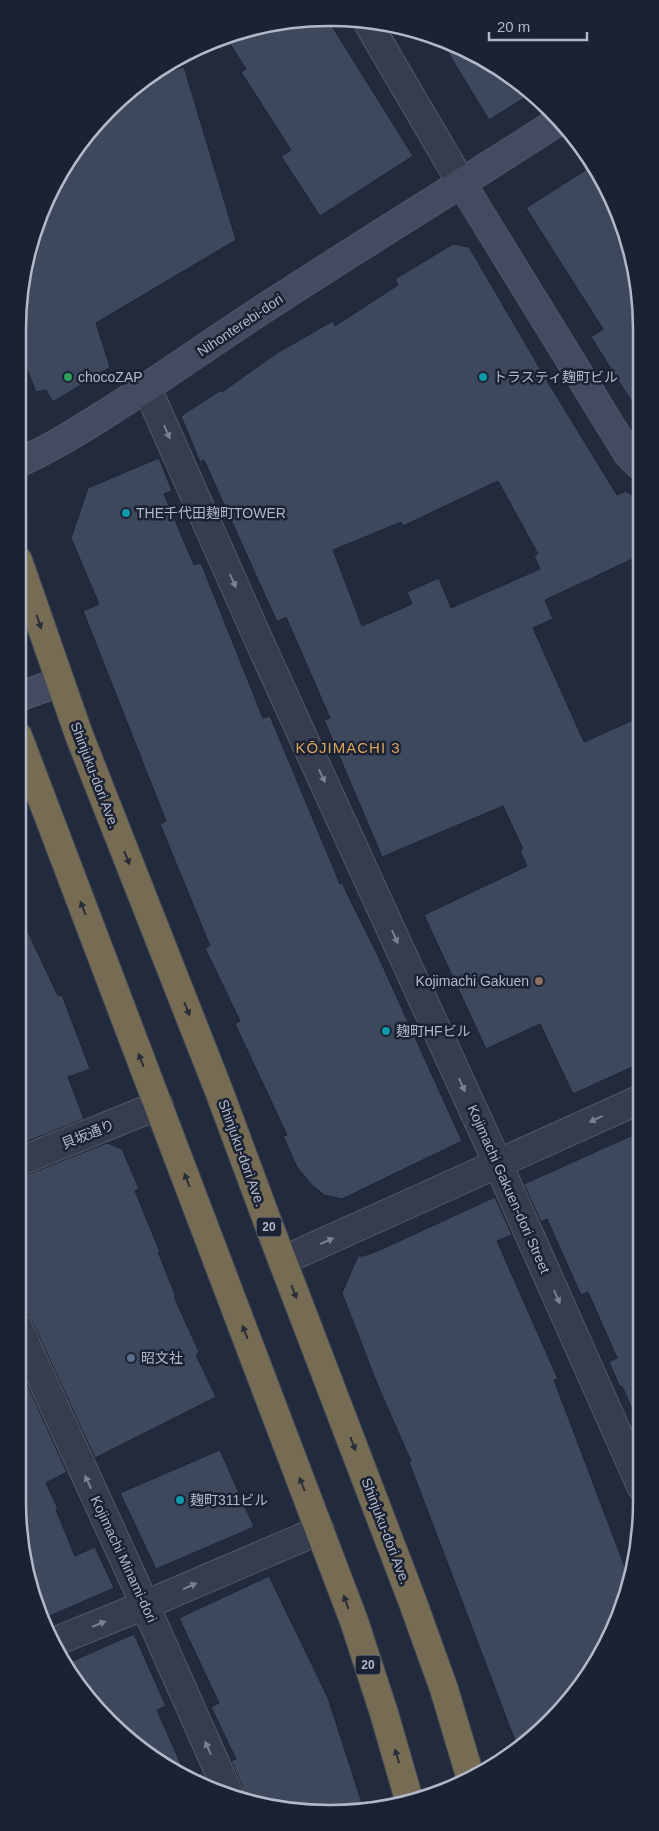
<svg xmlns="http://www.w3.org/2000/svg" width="659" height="1831" font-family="Helvetica,'Noto Sans JP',sans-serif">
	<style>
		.building { fill: #3e485d; stroke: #1d2435; fill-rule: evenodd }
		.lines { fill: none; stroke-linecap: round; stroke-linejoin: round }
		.street-casing { stroke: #515869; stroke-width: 30 }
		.secondary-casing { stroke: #515869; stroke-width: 30 }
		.highway-casing { stroke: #3e4556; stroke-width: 30 }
		.street { stroke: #363d4e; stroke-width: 28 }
		.secondary { stroke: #444b61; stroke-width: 28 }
		.highway { stroke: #756c53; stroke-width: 28 }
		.oneway { fill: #7a8192 }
		.oneway2 { fill: #282d38 }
		.leisure-dot { fill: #2e9e5b; stroke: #1b2233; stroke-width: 2 }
		.culture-dot { fill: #0f9aa8; stroke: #1b2233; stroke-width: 2 }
		.education-dot { fill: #8d6e63; stroke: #1b2233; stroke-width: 2 }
		.service-dot { fill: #5c6f8a; stroke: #1b2233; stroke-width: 2 }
		.labels { text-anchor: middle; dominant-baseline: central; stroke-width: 5; stroke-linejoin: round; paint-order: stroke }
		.shield { fill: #1b2233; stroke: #858b9c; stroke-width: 1 }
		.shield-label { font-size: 12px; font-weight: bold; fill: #b2b8c9 }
		.street-label { font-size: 14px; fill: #b2b8c9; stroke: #1b2233 }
		.poi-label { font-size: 14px; fill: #b2b8c9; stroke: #1b2233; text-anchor: start }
		.neighbourhood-label { font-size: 15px; letter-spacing: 1px; fill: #daa45c; stroke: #1b2233 }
		.rim { fill: none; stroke: #b2b8c9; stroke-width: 2.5 }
	</style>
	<rect width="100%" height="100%" fill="#222a3e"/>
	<!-- building -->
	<g class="building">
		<path d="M 288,20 L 330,23 L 413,156 L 320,216 L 281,156 L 291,150 L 241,72 L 246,69 L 230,44 L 243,36 Z"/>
		<path d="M 441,41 L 486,59 L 529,95 L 489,120 Z"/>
		<path d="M 184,67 L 236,240 L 96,323 L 110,367 L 53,402 L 46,390 L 36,392 L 27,369 L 18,373 L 18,330 L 28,249 L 82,140 L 155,75 Z"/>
		<path d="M 592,166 L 609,192 L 639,289 L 639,413 L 591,337 L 603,329 L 526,208 Z"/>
		<path d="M 453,244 L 469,247 L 546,379 L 617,495 L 626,491 L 639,500 L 639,556 L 545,600 L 553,619 L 533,628 L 584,742 L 640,717 L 641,1063 L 573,1094 L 540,1024 L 486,1049 L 424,915 L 527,866 L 520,851 L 523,849 L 503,806 L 382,857 L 324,720 L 330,718 L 286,617 L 277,622 L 204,460 L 200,462 L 181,416 L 221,390 L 222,392 L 277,353 L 333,321 L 335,326 L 398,285 L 395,279 ZM 498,481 L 538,554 L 534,556 L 540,569 L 451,608 L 439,578 L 407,592 L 412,604 L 362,626 L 333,550 L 401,522 L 403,526 Z"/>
		<path d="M 159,458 L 172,491 L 164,494 L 194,565 L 201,563 L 263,718 L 270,716 L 340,884 L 342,883 L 380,960 L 462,1141 L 342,1199 L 324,1195 L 312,1185 L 297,1167 L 283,1136 L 287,1135 L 235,1024 L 240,1021 L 205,948 L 210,946 L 160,824 L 166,821 L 83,611 L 99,604 L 71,538 L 88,488 Z"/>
		<path d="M 18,911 L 58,996 L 62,995 L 90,1069 L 68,1077 L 84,1119 L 18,1145 Z"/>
		<path d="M 633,1135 L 641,1152 L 641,1430 L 622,1386 L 620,1387 L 609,1362 L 617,1358 L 588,1292 L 581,1295 L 547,1219 L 541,1222 L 524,1184 Z"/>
		<path d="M 107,1143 L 122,1149 L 128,1163 L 139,1189 L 135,1191 L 160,1252 L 158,1252 L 175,1294 L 175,1299 L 199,1352 L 196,1355 L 216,1397 L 95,1458 L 32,1321 L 27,1314 L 18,1312 L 18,1177 L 24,1176 Z"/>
		<path d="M 495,1197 L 512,1235 L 497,1241 L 558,1379 L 554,1380 L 631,1583 L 589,1675 L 517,1746 L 409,1462 L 411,1461 L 378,1386 L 342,1293 L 358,1256 L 364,1256 L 382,1249 Z"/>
		<path d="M 18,1364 L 67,1472 L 46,1483 L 58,1509 L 56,1510 L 75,1556 L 95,1547 L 114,1588 L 45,1618 L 37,1598 L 18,1502 Z"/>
		<path d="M 220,1450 L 254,1527 L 156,1569 L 120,1493 Z"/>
		<path d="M 269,1576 L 328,1698 L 363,1806 L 289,1811 L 242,1797 L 242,1786 L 231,1761 L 236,1759 L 211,1707 L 219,1703 L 179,1618 Z"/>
		<path d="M 134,1634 L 166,1706 L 157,1710 L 187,1778 L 95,1707 L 68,1663 Z"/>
		<path d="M 202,1773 L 208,1786 L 188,1779 Z"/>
	</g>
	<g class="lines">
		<!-- street casing -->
		<g class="street-casing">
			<g id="street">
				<path d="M 369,25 L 462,184"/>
				<path d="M 147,388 L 261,645 L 498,1164 L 641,1486"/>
				<path d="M 18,1162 L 159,1105"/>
				<path d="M 282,1261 L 641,1099"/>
				<path d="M 18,1327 L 145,1605 L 228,1792"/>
				<path d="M 54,1642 L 145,1605 L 320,1530"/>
			</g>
		</g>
		<!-- secondary casing -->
		<g class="secondary-casing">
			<g id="secondary">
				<path d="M 462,184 L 628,454 L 639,465"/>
				<path d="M 18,463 C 50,449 80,430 110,411 C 157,381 204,348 251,317 C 353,250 457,187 560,120"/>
				<path d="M 18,697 L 60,682"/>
			</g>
		</g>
		<!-- highway casing -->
		<g class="highway-casing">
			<g id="highway">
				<path d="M 18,560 L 79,735 L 219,1091 L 268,1223 L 412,1600 L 444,1689 L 470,1776"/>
				<path d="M 18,736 L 354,1621 L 384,1713 L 410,1803"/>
			</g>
		</g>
		<!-- street -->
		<use href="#street" class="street"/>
		<!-- secondary -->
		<use href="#secondary" class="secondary"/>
		<!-- highway -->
		<use href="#highway" class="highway"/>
	</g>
	<!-- one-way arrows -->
	<defs><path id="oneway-solid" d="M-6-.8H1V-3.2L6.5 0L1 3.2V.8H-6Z" transform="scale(1.25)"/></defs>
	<g class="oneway">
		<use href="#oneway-solid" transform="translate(167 432) rotate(66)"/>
		<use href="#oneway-solid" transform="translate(233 581) rotate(66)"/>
		<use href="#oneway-solid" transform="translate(322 776) rotate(65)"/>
		<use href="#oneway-solid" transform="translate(395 937) rotate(66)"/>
		<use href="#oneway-solid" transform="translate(462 1085) rotate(66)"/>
		<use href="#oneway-solid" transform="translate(596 1119) rotate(155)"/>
		<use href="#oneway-solid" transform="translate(327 1241) rotate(-24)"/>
		<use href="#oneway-solid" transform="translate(557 1297) rotate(66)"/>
		<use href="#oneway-solid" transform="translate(88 1482) rotate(-115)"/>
		<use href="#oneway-solid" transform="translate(190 1586) rotate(-24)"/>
		<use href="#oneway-solid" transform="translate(99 1624) rotate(-22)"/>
		<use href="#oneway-solid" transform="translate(208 1748) rotate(-114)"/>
	</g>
	<g class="oneway2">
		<use href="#oneway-solid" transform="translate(39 622) rotate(71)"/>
		<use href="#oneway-solid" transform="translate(127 858) rotate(68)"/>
		<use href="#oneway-solid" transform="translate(83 908) rotate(-111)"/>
		<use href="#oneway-solid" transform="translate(187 1009) rotate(68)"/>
		<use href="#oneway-solid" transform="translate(141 1060) rotate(-111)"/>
		<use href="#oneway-solid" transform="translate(187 1180) rotate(-111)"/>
		<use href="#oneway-solid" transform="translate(294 1292) rotate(69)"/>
		<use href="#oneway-solid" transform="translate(245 1332) rotate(-111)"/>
		<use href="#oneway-solid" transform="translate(353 1444) rotate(69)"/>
		<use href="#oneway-solid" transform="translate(302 1484) rotate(-111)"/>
		<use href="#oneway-solid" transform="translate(346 1602) rotate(-110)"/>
		<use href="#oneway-solid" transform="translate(397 1756) rotate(-106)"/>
	</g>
	<!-- markers -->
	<circle class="leisure-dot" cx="68" cy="377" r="5"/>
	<g class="culture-dot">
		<circle cx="483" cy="377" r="5"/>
		<circle cx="126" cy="513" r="5"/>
		<circle cx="386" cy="1031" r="5"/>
		<circle cx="180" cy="1500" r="5"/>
	</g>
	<circle class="education-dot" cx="539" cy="981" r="5"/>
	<circle class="service-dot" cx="131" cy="1358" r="5"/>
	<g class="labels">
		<!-- shield labels -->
		<g class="shield">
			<rect x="256.5" y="1217.5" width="25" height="19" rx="4"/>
			<rect x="355.5" y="1655.5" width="25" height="19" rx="4"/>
		</g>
		<g class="shield-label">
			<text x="269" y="1227">20</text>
			<text x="368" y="1665">20</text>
		</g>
		<!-- street labels -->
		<g class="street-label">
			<text transform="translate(240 325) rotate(-34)">Nihonterebi-dori</text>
			<text transform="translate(95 775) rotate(69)">Shinjuku-dori Ave.</text>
			<text transform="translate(88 1134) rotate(-22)">貝坂通り</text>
			<text transform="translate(242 1153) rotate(70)">Shinjuku-dori Ave.</text>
			<text transform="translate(509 1189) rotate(66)">Kojimachi Gakuen-dori Street</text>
			<text transform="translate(386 1531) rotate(69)">Shinjuku-dori Ave.</text>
			<text transform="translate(124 1559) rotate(65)">Kojimachi Minami-dori</text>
		</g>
		<!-- poi labels -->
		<g class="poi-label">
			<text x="78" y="377">chocoZAP</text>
			<text x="493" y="377">トラスティ麹町ビル</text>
			<text x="136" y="513">THE千代田麹町TOWER</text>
			<text x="529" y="981" text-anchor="end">Kojimachi Gakuen</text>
			<text x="396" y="1031">麹町HFビル</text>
			<text x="141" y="1358">昭文社</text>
			<text x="190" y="1500">麹町311ビル</text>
		</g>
		<!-- neighbourhood labels -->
		<g class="neighbourhood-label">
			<text x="348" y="747">KŌJIMACHI 3</text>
		</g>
	</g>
	<!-- crop -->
	<path d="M0 0H659V1831H0ZM329 26H330A303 303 0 0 1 633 329V1502A303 303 0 0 1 330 1805H329A303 303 0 0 1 26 1502V329A303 303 0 0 1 329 26Z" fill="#1b2233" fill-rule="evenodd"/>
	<path class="rim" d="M329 26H330A303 303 0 0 1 633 329V1502A303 303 0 0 1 330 1805H329A303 303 0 0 1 26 1502V329A303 303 0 0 1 329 26Z"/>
	<!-- scale -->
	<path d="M489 32v8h98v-8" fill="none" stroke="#b2b8c9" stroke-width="2.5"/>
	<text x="497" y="32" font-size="15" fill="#b2b8c9" stroke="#1b2233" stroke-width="4" paint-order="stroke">20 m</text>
</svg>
